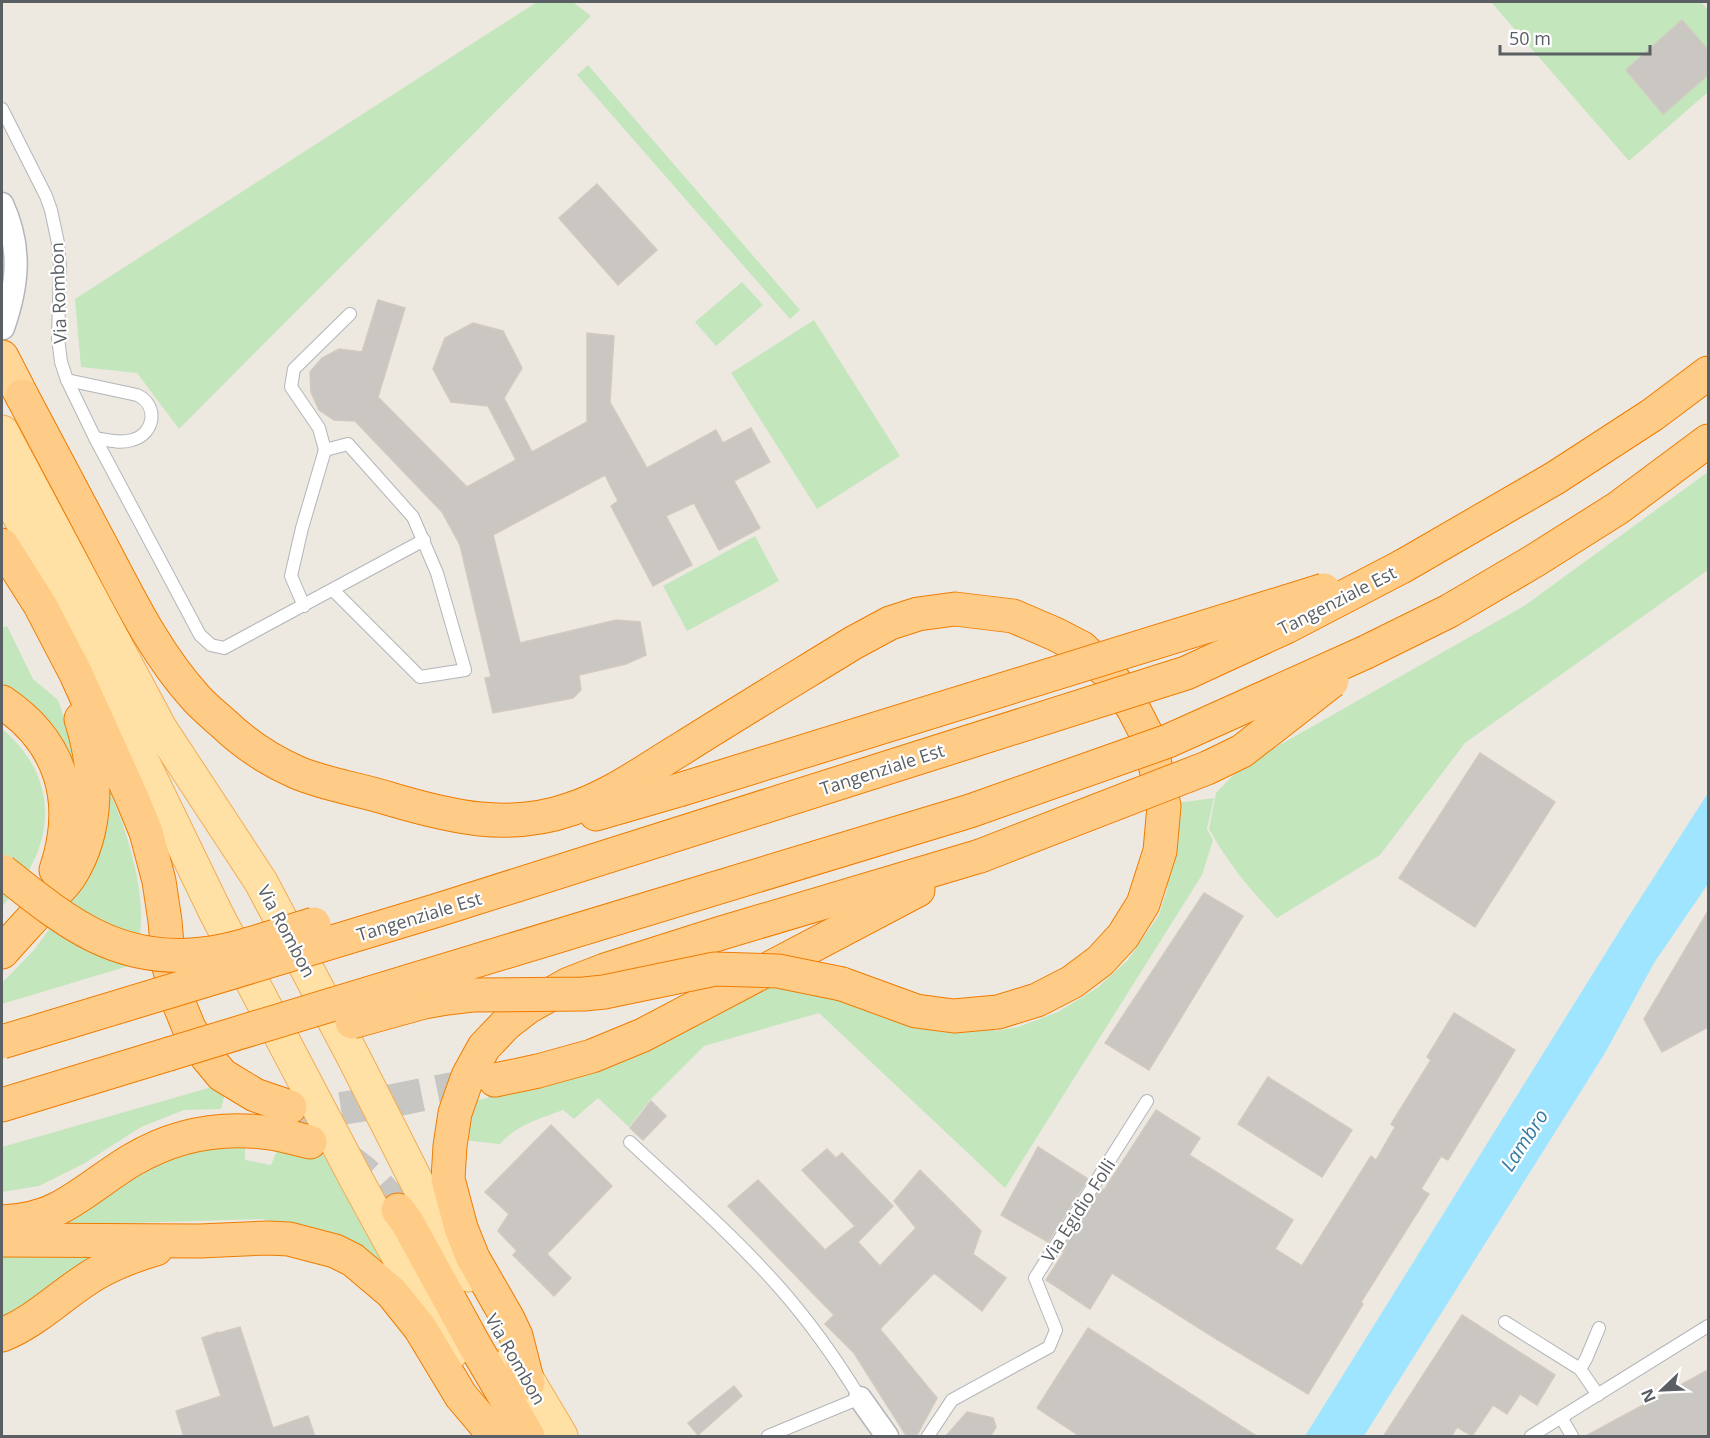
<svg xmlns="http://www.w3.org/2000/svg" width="1710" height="1438" font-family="'Open Sans',sans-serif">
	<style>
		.green { fill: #c4e6bd }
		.water { fill: #a0e5ff }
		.building { fill: #cac6c1; stroke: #d2c9c0; stroke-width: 1.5 }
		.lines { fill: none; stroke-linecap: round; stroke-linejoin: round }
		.motorway-tunnel { stroke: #c8c6c2; stroke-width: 33; stroke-dasharray: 33 16; stroke-linecap: butt }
		.service-casing { stroke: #b2b6b9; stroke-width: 14 }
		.minor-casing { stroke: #b2b6b9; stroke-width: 25 }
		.primary-casing { stroke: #f4ac53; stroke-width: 35 }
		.trunk-casing { stroke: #ef7c00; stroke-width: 35 }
		.motorway-casing { stroke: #ef7c00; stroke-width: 35 }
		.service { stroke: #fff; stroke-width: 12 }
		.minor { stroke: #fff; stroke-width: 22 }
		.primary { stroke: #ffe1a5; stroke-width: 33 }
		.trunk { stroke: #ffd696; stroke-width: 33 }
		.motorway { stroke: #ffcc87; stroke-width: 33 }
		.motorway-bridge-casing { stroke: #ef7c00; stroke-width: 35; stroke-linecap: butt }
		.motorway-bridge { stroke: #ffcc87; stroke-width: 33 }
		.labels { text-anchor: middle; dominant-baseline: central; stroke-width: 4.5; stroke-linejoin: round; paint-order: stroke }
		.street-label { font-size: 18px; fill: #5a5f63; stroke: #fff }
		.water-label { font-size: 20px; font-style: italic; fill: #367ca1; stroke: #fff }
	</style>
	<rect width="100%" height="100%" fill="#ede9e1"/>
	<!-- green -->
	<g class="green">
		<path d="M 537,2 L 573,2 L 591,16 L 179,429 L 137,373 L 81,367 L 75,299 Z"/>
		<path d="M 1491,2 L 1701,2 L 1708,10 L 1708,92 L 1629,161 Z"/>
		<path d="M 588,65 L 800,310 L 790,319 L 577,75 Z"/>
		<path d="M 742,282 L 763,305 L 716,346 L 695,322 Z"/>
		<path d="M 814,320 L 900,456 L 817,509 L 731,373 Z"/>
		<path d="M 1708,472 L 1708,570 L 1465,743 L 1380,855 L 1277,918 C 1251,891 1227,862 1209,829 L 1216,793 L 1241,767 L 1524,606 Z"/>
		<path d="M 755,536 L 779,581 L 687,631 L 663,586 Z"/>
		<path d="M 7,626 L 33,679 L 58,700 L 70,734 L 79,773 L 73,773 L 59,736 L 21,696 L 2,688 L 2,628 Z"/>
		<path d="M 2,729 C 47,766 58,819 29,870 C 22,883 11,895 2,907 Z"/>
		<path d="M 105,791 L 109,791 C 127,828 146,893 140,934 C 139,945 135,955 132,965 L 2,1004 L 2,983 L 34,950 L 72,898 Z"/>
		<path d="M 1214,798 L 1207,829 L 1213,840 L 1202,875 L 1005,1188 L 819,1013 L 704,1046 L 650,1100 L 629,1127 L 598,1098 L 574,1119 L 563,1110 C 541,1118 515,1126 500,1144 L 462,1140 L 469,1102 L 492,1097 L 493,1093 L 761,987 L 786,986 L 992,1026 L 995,1031 L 1018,1027 L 1058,1012 L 1097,988 L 1127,961 L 1159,915 L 1167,890 L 1177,803 Z"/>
		<path d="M 212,1087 L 225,1094 L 221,1109 L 184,1110 L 141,1127 L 85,1163 L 39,1186 L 2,1192 L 2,1147 Z"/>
		<path d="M 318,1137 L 388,1265 L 324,1232 L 262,1219 L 59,1225 L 176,1147 L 245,1142 L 245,1160 L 271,1165 L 279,1146 Z"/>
		<path d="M 108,1245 L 2,1321 L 2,1252 Z"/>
	</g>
	<!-- water -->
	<path class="water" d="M 1708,793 L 1708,884 L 1654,963 L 1605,1053 L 1364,1436 L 1305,1436 L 1625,922 Z"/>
	<!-- building -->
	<g class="building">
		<path d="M 1682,20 L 1708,50 L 1708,75 L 1663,114 L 1626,70 Z"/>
		<path d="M 597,184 L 657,250 L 618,285 L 559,218 Z"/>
		<path d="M 378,300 L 405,308 L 378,397 L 467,487 L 516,460 L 488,406 L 451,402 L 433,369 L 445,338 L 473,323 L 503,331 L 522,368 L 504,398 L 532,452 L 587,422 L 587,333 L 614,336 L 610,402 L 647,468 L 716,430 L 723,443 L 751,428 L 770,462 L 734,481 L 760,528 L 719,550 L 694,503 L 666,516 L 692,565 L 653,586 L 611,506 L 618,501 L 605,475 L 493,535 L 520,643 L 616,620 L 640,622 L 646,655 L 626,664 L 579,675 L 581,690 L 573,698 L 493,713 L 485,678 L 491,677 L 460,545 L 442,512 L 355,421 L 334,420 L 319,410 L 311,392 L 310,372 L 322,358 L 339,349 L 362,352 Z"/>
		<path d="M 1480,753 L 1555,802 L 1475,927 L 1399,878 Z"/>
		<path d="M 1204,893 L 1243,916 L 1149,1070 L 1105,1043 Z"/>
		<path d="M 1708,911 L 1708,1027 L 1662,1052 L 1644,1019 Z"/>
		<path d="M 1454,1013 L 1515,1050 L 1448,1160 L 1441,1156 L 1421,1189 L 1429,1194 L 1361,1302 L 1363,1304 L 1308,1394 L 1218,1340 L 1112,1273 L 1090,1309 L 1046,1280 L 1064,1252 L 1062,1251 L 1101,1188 L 1104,1190 L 1156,1110 L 1200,1138 L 1189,1155 L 1293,1220 L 1275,1249 L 1302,1266 L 1371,1156 L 1376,1160 L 1395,1127 L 1391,1124 L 1431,1060 L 1427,1057 Z"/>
		<path d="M 1268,1077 L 1352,1130 L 1322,1177 L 1238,1124 Z"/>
		<path d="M 651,1101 L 666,1116 L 643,1140 L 630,1128 Z"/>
		<path d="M 551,1125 L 612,1186 L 547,1254 L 571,1278 L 554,1296 L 513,1255 L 517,1251 L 498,1231 L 509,1214 L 485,1192 Z"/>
		<path d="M 1038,1147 L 1088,1179 L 1048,1242 L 1001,1215 Z"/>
		<path d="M 827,1149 L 836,1158 L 842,1153 L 893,1206 L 858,1242 L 880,1266 L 916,1228 L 894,1201 L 920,1170 L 981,1231 L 973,1254 L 1006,1278 L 982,1311 L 934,1273 L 880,1329 L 937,1398 L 916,1437 L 907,1437 L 854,1353 L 825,1324 L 834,1315 L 728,1206 L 758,1180 L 825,1250 L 855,1226 L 802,1170 Z"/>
		<path d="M 1462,1315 L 1555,1375 L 1537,1405 L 1520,1394 L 1507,1414 L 1493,1405 L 1472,1436 L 1457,1427 L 1451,1437 L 1383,1437 Z"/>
		<path d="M 240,1327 L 273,1428 L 308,1416 L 315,1437 L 184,1437 L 176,1411 L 221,1396 L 202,1338 L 218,1332 L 219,1333 Z"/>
		<path d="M 1088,1328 L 1258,1437 L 1081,1437 L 1037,1408 Z"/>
		<path d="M 1708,1370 L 1708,1437 L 1584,1437 Z"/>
		<path d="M 734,1386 L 742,1396 L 698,1435 L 688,1423 Z"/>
		<path d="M 967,1412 L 993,1418 L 996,1427 L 990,1437 L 945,1437 Z"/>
	</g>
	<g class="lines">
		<!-- motorway-tunnel -->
		<g class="motorway-tunnel">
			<path d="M 292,1107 L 338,1109 L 396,1100 L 490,1081"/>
			<path d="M 341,1156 C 366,1171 381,1188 398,1210"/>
		</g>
		<!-- service casing -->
		<g class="service-casing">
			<g id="service">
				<path d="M 2,109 L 46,196 L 51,210 L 58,243 L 60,267 L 58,338 L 61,362 L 67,380 L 95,438 L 200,635 L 211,645 L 224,648 L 424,540"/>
				<path d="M 67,380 L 137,395 C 159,405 155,434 132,440 C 121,444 106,440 95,438"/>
				<path d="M 325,450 L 319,428 L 291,387 L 294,369 L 350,314"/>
				<path d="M 304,606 L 291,576 L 302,528 L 325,450 L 348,444 L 413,517 L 437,573 L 465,670 L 420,677 L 333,590"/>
				<path d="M 630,1142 C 680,1189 733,1235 779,1287 C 809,1321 836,1359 860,1398 L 768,1436"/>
				<path d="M 1505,1322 L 1580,1369 L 1598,1395"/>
				<path d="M 1580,1369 L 1586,1359 L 1599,1328"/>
				<path d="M 1561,1417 L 1572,1436"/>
				<path d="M 928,1436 L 952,1400 L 1049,1347 L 1056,1330 L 1035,1278 L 1147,1101"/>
				<path d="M 1531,1436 L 1708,1326"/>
			</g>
		</g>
		<!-- minor casing -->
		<g class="minor-casing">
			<g id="minor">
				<path d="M 2,204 C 22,247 18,285 3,328"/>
				<path d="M 860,1398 L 887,1436"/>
			</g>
		</g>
		<!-- primary casing -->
		<g class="primary-casing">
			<g id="primary">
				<path d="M 2,432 L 160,728 L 261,882 L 354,1058 L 424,1196 L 468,1275"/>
				<path d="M 2,483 L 90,653 L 217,915 L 355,1177 L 451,1353"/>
				<path d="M 514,1357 L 561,1436"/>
			</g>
		</g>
		<!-- trunk casing -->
		<g class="trunk-casing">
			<path id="trunk" d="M 2,357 L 22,396"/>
		</g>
		<!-- motorway casing -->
		<g class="motorway-casing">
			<g id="motorway">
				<path d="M 22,396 C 48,446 75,495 101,545 C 129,598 155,653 196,698 C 204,707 214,715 224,724 C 245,744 269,760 296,772 C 326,785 359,789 390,799 C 451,817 509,831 571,809 C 611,796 646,770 681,749 C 738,713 796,678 853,643 L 890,623 L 918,614 L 955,609 L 1013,616 L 1055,634 L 1082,648 L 1111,676 L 1133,708 L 1150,741 L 1164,806 L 1160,851 L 1143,904 L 1123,936 L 1100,961 L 1072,982 L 1037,1000 L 998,1012 L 954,1016 L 916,1011 L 842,984"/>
				<path d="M 2,545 L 40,605 L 76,674 L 132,798 L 146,832 L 159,881 L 165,921 L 169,967 L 178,1001 L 189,1028 L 207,1057 L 222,1075 L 255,1095 L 290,1107"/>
				<path d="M 1403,566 L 1555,478 L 1652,415 L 1708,373"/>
				<path d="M 1366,652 L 1449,611 L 1534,561 L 1618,508 L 1708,441"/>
				<path d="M 2,702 C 62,742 79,802 56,870"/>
				<path d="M 596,814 L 679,790"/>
				<path d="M 2,952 C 17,935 33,918 48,901 C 55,893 64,885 70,876 C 100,829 97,770 81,719"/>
				<path d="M 495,1080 L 538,1071 L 592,1056 L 643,1035 L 918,890"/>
				<path d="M 2,1105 L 169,1054"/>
				<path d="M 398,1210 L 407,1222 L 475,1346 L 528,1436"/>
				<path d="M 2,1222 C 21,1221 42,1217 59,1208 C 84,1195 108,1174 132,1160 C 174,1135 221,1126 270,1133 C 283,1135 297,1139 310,1142"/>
				<path d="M 2,1240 L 200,1241 L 267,1238 L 289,1239 L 335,1251 L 353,1260 L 392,1293 L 420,1328 L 461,1396 L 495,1436"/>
				<path d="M 2,1335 C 37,1321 63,1293 95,1274 C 114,1263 135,1255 156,1249"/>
				<path d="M 528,1383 L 516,1336 L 508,1319 L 473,1258 L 461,1228 L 448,1179 L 450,1146 L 455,1113 L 468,1076 L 484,1047 L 506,1024 L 528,1007 L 569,984 L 605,970 L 718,934 L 980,856"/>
			</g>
		</g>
		<!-- service -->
		<use href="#service" class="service"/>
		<!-- minor -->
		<use href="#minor" class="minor"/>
		<!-- primary -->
		<use href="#primary" class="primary"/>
		<!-- trunk -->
		<use href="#trunk" class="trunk"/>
		<!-- motorway -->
		<use href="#motorway" class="motorway"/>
		<!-- motorway-bridge casing -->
		<g class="motorway-bridge-casing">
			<g id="motorway-bridge">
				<path d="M 679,790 L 1324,590"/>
				<path d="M 980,856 L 1207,768 L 1242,751 L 1332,681"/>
				<path d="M 2,871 C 65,921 116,964 203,954 C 238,950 280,934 314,924"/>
				<path d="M 352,1022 L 424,1002 L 447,998 L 472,995 L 584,994 L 604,992 L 715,969 L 778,971 L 842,984"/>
				<path d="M 2,1042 L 438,910 L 1186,673 L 1286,627 L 1403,566"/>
				<path d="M 169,1054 L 970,811 L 1168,741 L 1366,652"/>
			</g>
		</g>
		<!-- motorway-bridge -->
		<use href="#motorway-bridge" class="motorway-bridge"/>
	</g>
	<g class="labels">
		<!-- street labels -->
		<g class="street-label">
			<text transform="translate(58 293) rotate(-92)">Via Rombon</text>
			<text transform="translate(1337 600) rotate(-27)">Tangenziale Est</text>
			<text transform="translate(882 769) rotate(-18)">Tangenziale Est</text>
			<text transform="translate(419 916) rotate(-17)">Tangenziale Est</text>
			<text transform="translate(287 931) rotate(62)">Via Rombon</text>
			<text transform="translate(1078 1210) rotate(-57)">Via Egidio Folli</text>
			<text transform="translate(516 1359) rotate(60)">Via Rombon</text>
		</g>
		<!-- water labels -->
		<g class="water-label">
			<text transform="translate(1524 1140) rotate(-57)">Lambro</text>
		</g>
	</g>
	<!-- border -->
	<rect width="1710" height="1438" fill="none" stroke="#5a5f63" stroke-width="6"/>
	<!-- north arrow -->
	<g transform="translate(1662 1390) rotate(247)" stroke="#ffffff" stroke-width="4.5" paint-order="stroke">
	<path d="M0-4.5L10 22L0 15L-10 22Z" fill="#5a5f63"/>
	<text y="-9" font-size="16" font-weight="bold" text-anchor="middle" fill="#5a5f63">N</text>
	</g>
	<!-- scale -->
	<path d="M1500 45v9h150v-9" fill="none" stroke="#5a5f63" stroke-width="3"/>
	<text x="1509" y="45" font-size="18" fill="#5a5f63" stroke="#ffffff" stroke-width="4.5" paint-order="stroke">50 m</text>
</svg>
